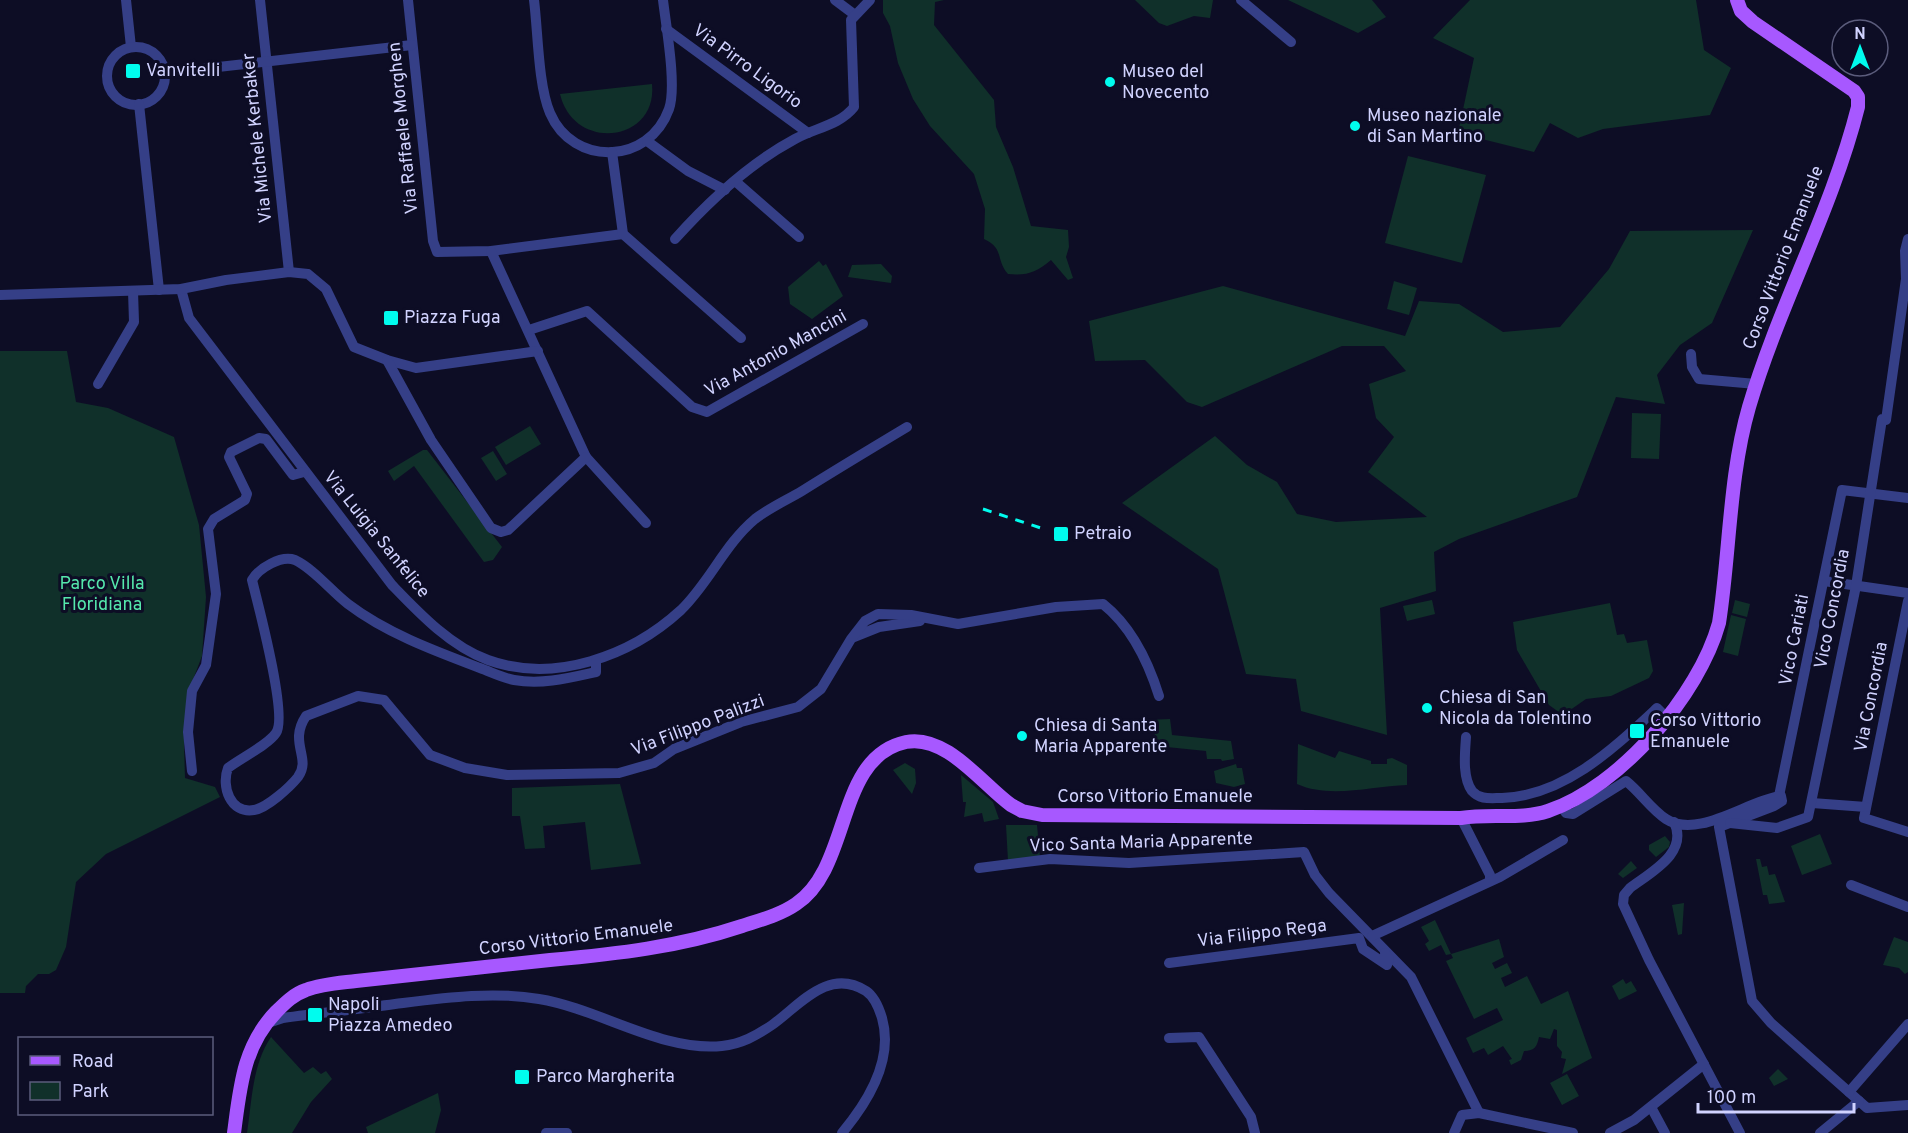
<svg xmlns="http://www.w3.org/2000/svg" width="1908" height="1133" font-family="Overpass,sans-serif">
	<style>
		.green { fill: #10302a }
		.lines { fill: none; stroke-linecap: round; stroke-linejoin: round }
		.minor { stroke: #353f87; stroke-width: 10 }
		.major { stroke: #a758ff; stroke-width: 14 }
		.rail { stroke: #00fcee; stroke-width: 3; stroke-dasharray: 9 8; stroke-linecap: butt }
		.poi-dot { fill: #00fcee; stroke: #0d0d25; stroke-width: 2 }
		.labels { text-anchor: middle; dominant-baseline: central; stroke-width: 6; stroke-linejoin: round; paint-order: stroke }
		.street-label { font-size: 18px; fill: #d1d3ff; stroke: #0d0d25 }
		.poi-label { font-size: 18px; fill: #d1d3ff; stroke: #0d0d25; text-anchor: start }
		.park-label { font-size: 18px; fill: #55e7ac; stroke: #0d0d25 }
	</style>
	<rect width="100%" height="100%" fill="#0d0d25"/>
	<!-- green -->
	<g class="green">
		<path d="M 883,0 L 944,0 L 935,2 L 934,25 L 994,100 L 996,127 L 1013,167 L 1031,226 L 1068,230 L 1069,247 L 1066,257 L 1073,278 L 1068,280 L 1051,260 C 1037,272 1027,276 1008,274 C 995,259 1005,249 984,239 L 985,209 L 974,174 L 930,126 L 913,99 L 898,63 L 890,26 L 883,13 Z"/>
		<path d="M 1135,0 L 1213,0 L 1210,18 L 1194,16 L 1167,26 L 1159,23 Z"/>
		<path d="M 1288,0 L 1372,0 L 1386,17 L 1358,33 Z"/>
		<path d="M 1470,0 L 1696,0 L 1704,50 L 1731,68 L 1710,115 L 1603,129 L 1578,138 L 1550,123 L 1534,152 L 1458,133 L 1474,58 L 1433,38 Z"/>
		<path d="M 652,84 C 658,142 574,153 560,94 Z"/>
		<path d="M 1408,156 L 1486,175 L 1462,263 L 1385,243 Z"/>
		<path d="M 1753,230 L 1712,323 L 1680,345 L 1657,375 L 1665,404 L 1616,397 L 1577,497 L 1459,539 L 1434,552 L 1436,591 L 1380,608 L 1387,735 L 1301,711 L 1296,679 L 1246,674 L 1218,569 L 1122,503 L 1215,436 L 1247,465 L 1277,482 L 1297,514 L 1336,522 L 1427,517 L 1368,472 L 1394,437 L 1376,418 L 1369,384 L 1406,371 L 1384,346 L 1342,346 L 1202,407 L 1187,402 L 1145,360 L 1095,361 L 1089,321 L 1223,286 L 1405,336 L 1419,301 L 1459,304 L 1503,332 L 1560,327 L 1609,269 L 1630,231 Z"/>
		<path d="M 819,261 L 823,266 L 826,264 L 843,296 L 812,319 L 790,304 L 788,287 Z"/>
		<path d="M 881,264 L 892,276 L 891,283 L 848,277 L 852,265 Z"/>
		<path d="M 1394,281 L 1417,288 L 1409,315 L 1387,309 Z"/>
		<path d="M 0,351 L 67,351 L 76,402 L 108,408 L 174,437 L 199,525 L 206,597 L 202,656 L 189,690 L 184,744 L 185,778 L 215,787 L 220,797 L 106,854 L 76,882 L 66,947 L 56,970 L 49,974 L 38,974 L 26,986 L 25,993 L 0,993 Z"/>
		<path d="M 1632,413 L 1661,414 L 1659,459 L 1631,458 Z"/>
		<path d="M 530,426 L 541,444 L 506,465 L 495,447 Z"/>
		<path d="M 423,450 L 427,450 L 502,547 L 493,560 L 484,562 L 414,466 L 394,481 L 388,471 Z"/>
		<path d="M 493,451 L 507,474 L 496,481 L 481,458 Z"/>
		<path d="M 1432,600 L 1435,614 L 1407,621 L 1403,606 Z"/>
		<path d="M 1735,600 L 1750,604 L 1747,617 L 1732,613 Z"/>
		<path d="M 1610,603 L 1617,635 L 1624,634 L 1627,643 L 1647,640 L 1653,671 L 1649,678 L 1611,696 L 1586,699 L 1563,715 L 1549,705 L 1517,650 L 1513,622 Z"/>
		<path d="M 1731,615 L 1746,619 L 1738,656 L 1723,652 Z"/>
		<path d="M 1170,719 L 1172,735 L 1231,741 L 1234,759 L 1222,761 L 1221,759 L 1207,759 L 1206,751 L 1157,746 L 1154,731 L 1148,730 L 1147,720 Z"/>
		<path d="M 1298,744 L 1335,758 L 1339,751 L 1371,761 L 1371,764 L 1387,764 L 1387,759 L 1392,758 L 1407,765 L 1407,785 C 1372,786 1330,799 1297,784 Z"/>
		<path d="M 905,763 L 915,769 L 916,783 L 912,794 L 893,770 Z"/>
		<path d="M 1236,764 L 1237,768 L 1242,768 L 1245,784 L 1234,787 L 1216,783 L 1214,771 Z"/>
		<path d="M 961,775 L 993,802 L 999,819 L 984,822 L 982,813 L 964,817 L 966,802 L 963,802 Z"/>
		<path d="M 620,784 L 641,864 L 591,870 L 585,822 L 543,826 L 545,848 L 525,849 L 520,816 L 512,816 L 512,788 Z"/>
		<path d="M 1006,825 L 1037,825 L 1040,858 L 1008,861 Z"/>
		<path d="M 1820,834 L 1832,864 L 1802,875 L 1791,846 Z"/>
		<path d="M 1665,836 L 1670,842 L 1669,847 L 1656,857 L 1649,850 L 1649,845 Z"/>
		<path d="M 1756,859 L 1760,859 L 1762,867 L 1767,866 L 1769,875 L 1775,874 L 1785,902 L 1769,904 L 1767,895 L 1763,895 Z"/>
		<path d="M 1631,861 L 1637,868 L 1623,878 L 1618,874 Z"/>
		<path d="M 1684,903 L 1682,934 L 1678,935 L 1672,905 Z"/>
		<path d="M 1435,920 L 1451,954 L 1499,939 L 1504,957 L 1492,963 L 1495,969 L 1507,963 L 1512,973 L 1501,978 L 1505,987 L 1527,976 L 1541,1004 L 1568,991 L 1592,1058 L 1562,1074 L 1566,1059 L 1561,1058 L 1562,1052 L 1557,1046 L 1557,1030 L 1554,1029 L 1550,1039 L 1539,1037 C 1537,1046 1535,1051 1524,1051 L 1521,1060 L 1511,1065 L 1509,1060 L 1512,1059 L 1503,1046 L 1488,1055 L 1484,1048 L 1473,1053 L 1466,1038 L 1503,1020 L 1497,1008 L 1474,1019 L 1446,961 L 1453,958 L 1451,954 L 1446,955 L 1441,945 L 1429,951 L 1425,944 L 1429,941 L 1421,927 Z"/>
		<path d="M 1894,937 L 1908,942 L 1908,972 L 1905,974 L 1899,968 L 1883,965 Z"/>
		<path d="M 1623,979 L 1626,984 L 1631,981 L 1637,991 L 1619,1000 L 1612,986 Z"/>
		<path d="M 271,1037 L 304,1073 L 313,1067 L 321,1074 L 326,1071 L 332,1079 L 311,1102 L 292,1133 L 247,1133 C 252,1101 252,1065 271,1037 Z"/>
		<path d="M 1778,1069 L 1788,1079 L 1774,1086 L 1769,1078 Z"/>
		<path d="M 1567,1074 L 1579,1096 L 1562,1105 L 1550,1083 Z"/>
		<path d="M 438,1093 L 441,1110 L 435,1133 L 368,1133 L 366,1127 Z"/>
	</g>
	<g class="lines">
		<!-- minor -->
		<g class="minor">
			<path d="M 126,0 L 131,47"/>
			<path d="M 260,0 L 289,272"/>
			<path d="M 408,0 L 433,241 L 437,252 L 491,251 L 623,234"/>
			<path d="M 534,0 C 538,31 538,85 550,113 C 573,167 649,165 669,109 C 677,86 666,26 663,0"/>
			<path d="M 835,0 L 855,15"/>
			<path d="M 1241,0 L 1291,42"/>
			<path d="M 666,29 L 808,133"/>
			<circle cx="136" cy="76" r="29"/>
			<path d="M 165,73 L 412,45"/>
			<path d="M 139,104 L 159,290"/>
			<path d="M 647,141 L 688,171 L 725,190"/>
			<path d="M 612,152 L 623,234 L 741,338"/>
			<path d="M 735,181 L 799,237"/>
			<path d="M 675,239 C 709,201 750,163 795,139 C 815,128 840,125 854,107 L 851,20 L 870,0"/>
			<path d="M 491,251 L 586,457 L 646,523"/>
			<path d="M 181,289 L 189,318 L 392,585 C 419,613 450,646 488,660 C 554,684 631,656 681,610 C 709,583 725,544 755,519 C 769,508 787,500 802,491 C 837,469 872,448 907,427"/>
			<path d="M 0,295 L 181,289 L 226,280 L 289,272 L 308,274 L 326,289 L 354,347 L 387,360 L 416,368 L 538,351"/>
			<path d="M 529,330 L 587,311 L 692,407 L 707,412 L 863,324"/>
			<path d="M 1691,354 L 1692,367 L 1699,379 L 1756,384"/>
			<path d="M 387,360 L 431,440 L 491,528 L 501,532 L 508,530 L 586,457"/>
			<path d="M 98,384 L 134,322 L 133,291"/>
			<path d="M 1824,581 L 1908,593"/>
			<path d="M 1908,601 L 1864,818 L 1908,832"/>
			<path d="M 854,637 L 879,627 L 920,621"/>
			<path d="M 596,661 L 596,672 C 569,678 542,685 514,680 C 503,678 491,672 480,668 C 435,651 386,633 348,604 C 331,591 314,569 295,560 C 281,555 259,568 252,580 C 258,604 288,717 276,733 C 268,745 241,758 228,768 C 221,786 230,814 254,810 C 267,808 290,787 298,777 C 312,758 288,743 306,716 L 358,696 L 384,700 L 430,755 L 465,768 L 507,775 L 619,773 L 654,763 L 674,749 L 741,722 L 798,707 L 821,689 L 851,639 L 865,621 L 878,614 L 911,615 L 958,624 L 1056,607 L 1103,604 C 1132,627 1148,661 1159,696"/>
			<path d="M 1466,737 C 1465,753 1462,777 1472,791 C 1480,800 1490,798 1502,798 C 1564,796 1614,748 1657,708 L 1667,718"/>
			<path d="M 192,771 L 188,732 L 192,691 L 206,665 L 216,594 L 208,529 L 214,519 L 245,500 L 247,494 L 229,457 L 231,452 L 259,438 L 266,439 L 293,475 L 304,472"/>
			<path d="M 1779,796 L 1842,490 L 1908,498"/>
			<path d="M 1812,803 L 1866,807"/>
			<path d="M 1561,805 L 1566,813 L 1573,814 L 1626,781 C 1640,792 1651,809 1666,819 C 1698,840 1748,800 1781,796 L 1782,801 L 1774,806 L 1719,827 L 1752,1001 L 1771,1023 L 1867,1108 L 1908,1105"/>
			<path d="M 1461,818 L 1490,875 L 1490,881"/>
			<path d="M 1674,822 C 1689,853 1651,872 1630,888 L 1624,895 L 1623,904 L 1649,960 L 1740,1133"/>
			<path d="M 1730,823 L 1777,828 L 1808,817 L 1856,586 L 1882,419 L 1886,420 L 1906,279 L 1905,251 L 1908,239"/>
			<path d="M 979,868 L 1050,859 L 1129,863 L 1304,852 L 1315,875 L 1329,893 L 1411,977 L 1479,1113"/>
			<path d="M 1851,885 L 1908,907"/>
			<path d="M 1372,936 L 1500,877 L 1563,840"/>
			<path d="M 1169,963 L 1359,938 L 1363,949 L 1387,965 L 1389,959 L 1385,953"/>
			<path d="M 265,1024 L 283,1018 C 320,1013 358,1009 395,1004 C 443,998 492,991 539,999 C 600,1009 661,1052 722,1046 C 741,1044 756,1036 772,1025 C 800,1005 828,967 866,991 C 875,997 879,1008 882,1018 C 894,1060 868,1102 842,1133"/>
			<path d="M 1169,1038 L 1199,1037 L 1251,1117 L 1255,1133"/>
			<path d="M 1849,1092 L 1908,1024"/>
			<path d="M 1651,1107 L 1665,1133"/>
			<path d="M 546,1133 L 567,1133"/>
			<path d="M 1454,1133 L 1462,1115 L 1479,1113 L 1573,1133"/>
			<path d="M 1610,1133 L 1634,1120 L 1704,1064"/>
			<path d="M 1820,1133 L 1859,1101"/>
		</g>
		<!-- major -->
		<path class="major" d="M 234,1133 C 240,1088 243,1046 276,1012 C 285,1003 294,994 306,990 C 322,984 340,983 356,981 C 421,974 486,967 550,960 C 616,954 679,947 742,926 C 760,920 780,915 796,904 C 852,867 835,757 906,742 C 946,734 982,784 1011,805 L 1022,811 L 1042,815 L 1461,818 C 1490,813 1521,820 1548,811 C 1620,787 1699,695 1719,623 C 1730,552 1729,476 1749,407 C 1779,305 1832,210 1858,107 L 1858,97 L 1854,91 L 1753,22 L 1741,11 L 1737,0"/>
		<!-- rail -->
		<path class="rail" d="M 983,509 L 1047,530"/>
	</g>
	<!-- markers -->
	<g class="poi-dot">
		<rect x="125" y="63" width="16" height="16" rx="3"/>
		<circle cx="1110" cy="82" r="6"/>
		<circle cx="1355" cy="126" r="6"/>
		<rect x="383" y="310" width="16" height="16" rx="3"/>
		<rect x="1053" y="526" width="16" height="16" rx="3"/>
		<circle cx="1427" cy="708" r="6"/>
		<rect x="1629" y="723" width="16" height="16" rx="3"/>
		<circle cx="1022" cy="736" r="6"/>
		<rect x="307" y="1007" width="16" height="16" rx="3"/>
		<rect x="514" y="1069" width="16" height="16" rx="3"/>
	</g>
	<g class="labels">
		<!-- street labels -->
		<g class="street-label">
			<text transform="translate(747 67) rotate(36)">Via Pirro Ligorio</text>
			<text transform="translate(404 128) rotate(-96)">Via Raffaele Morghen</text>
			<text transform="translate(258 138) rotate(-96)">Via Michele Kerbaker</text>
			<text transform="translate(1784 258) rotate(-69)">Corso Vittorio Emanuele</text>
			<text transform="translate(776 354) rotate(-29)">Via Antonio Mancini</text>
			<text transform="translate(376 535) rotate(51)">Via Luigia Sanfelice</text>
			<text transform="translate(1833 609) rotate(-79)">Vico Concordia</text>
			<text transform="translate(1795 640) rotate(-79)">Vico Cariati</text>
			<text transform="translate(1872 697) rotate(-79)">Via Concordia</text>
			<text transform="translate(698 726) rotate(-21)">Via Filippo Palizzi</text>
			<text x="1155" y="797">Corso Vittorio Emanuele</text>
			<text transform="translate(1141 843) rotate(-2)">Vico Santa Maria Apparente</text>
			<text transform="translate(1262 934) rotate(-7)">Via Filippo Rega</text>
			<text transform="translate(576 938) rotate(-7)">Corso Vittorio Emanuele</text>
		</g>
		<!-- poi labels -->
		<g class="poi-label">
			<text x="146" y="71">Vanvitelli</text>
			<text x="1122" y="72">Museo del<tspan x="1122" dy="21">Novecento</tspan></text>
			<text x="1367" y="116">Museo nazionale<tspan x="1367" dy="21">di San Martino</tspan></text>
			<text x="404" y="318">Piazza Fuga</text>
			<text x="1074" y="534">Petraio</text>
			<text x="1439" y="698">Chiesa di San<tspan x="1439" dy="21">Nicola da Tolentino</tspan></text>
			<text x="1650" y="721">Corso Vittorio<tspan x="1650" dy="21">Emanuele</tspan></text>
			<text x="1034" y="726">Chiesa di Santa<tspan x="1034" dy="21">Maria Apparente</tspan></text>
			<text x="328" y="1005">Napoli<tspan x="328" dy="21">Piazza Amedeo</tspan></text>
			<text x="536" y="1077">Parco Margherita</text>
		</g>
		<!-- park labels -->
		<g class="park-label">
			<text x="102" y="584">Parco Villa<tspan x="102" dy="21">Floridiana</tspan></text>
		</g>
	</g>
	<!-- legend -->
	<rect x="18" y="1037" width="195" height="78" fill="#0d0d25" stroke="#5b5c7c" stroke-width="1.5"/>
	<rect x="30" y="1056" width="30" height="9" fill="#a758ff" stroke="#5b5c7c" stroke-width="1.5"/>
	<text x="72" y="1067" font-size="18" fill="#d1d3ff">Road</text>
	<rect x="30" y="1082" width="30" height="18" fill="#10302a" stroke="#5b5c7c" stroke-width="1.5"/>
	<text x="72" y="1097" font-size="18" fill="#d1d3ff">Park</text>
	<!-- north arrow -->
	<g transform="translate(1860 48)"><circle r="28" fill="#0d0d25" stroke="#5b5c7c" stroke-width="1.5"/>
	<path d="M0-4.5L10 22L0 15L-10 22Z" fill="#00fcee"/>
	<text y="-9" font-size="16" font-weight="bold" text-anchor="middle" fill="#d1d3ff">N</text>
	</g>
	<!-- scale -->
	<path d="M1698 1103v9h156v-9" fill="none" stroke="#d1d3ff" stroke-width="3"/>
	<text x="1707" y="1103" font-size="18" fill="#d1d3ff" stroke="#0d0d25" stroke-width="4.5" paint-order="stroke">100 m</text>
</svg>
